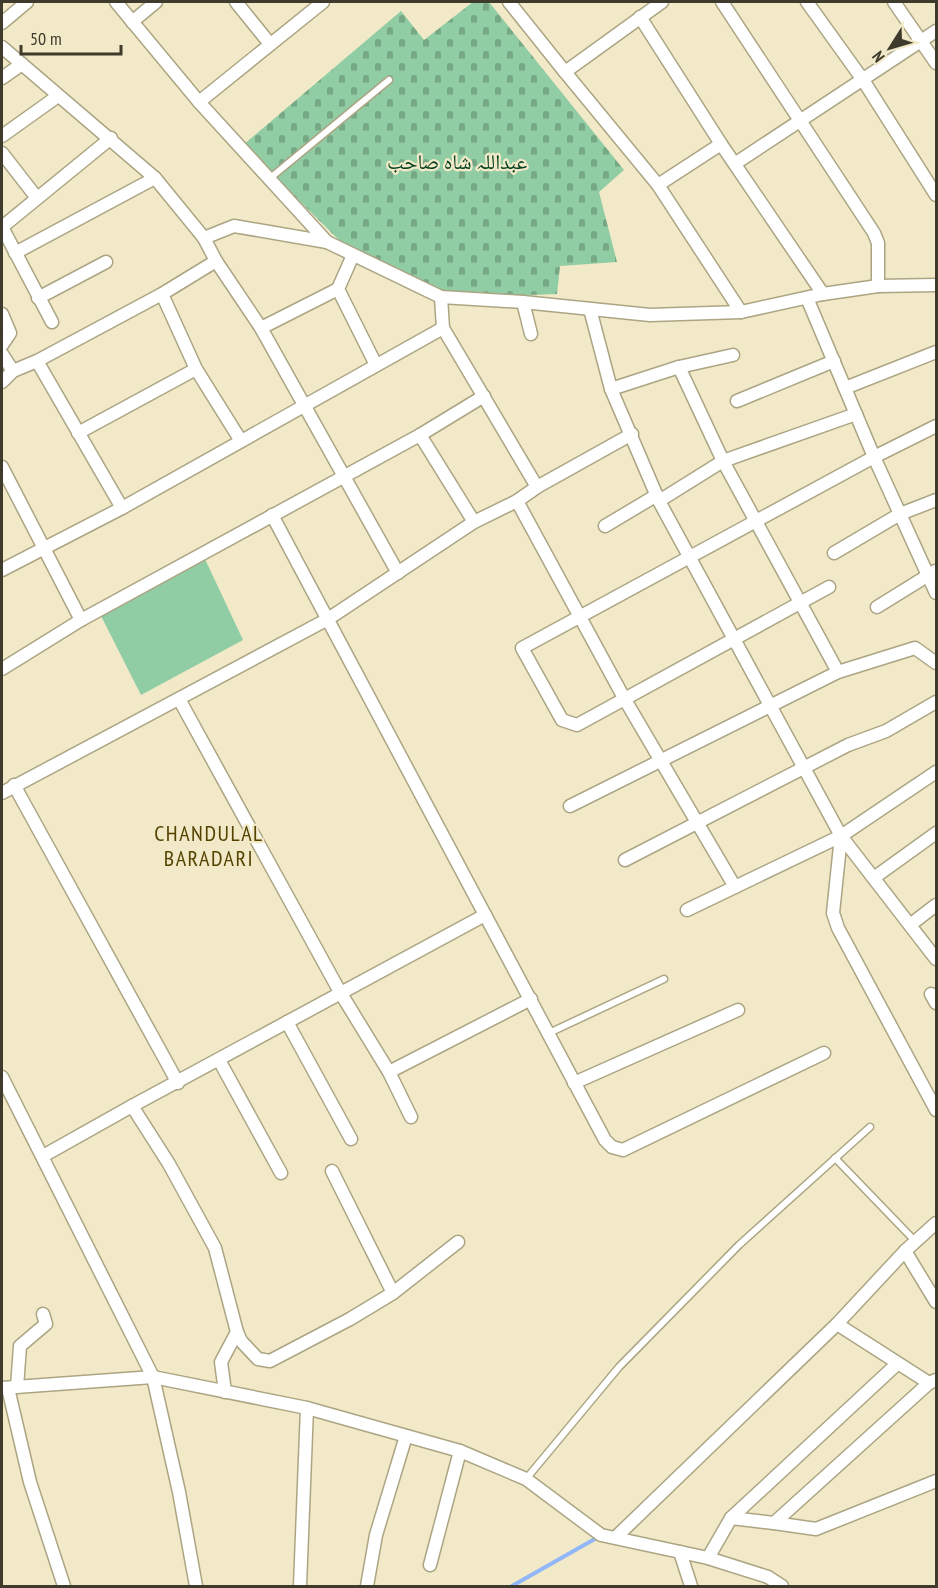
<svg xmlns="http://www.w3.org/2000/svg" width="938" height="1588" font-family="'PT Sans Narrow','Noto Naskh Arabic',sans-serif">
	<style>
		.cemetery { fill: url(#cemetery-stones) }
		.park { fill: #90cda4 }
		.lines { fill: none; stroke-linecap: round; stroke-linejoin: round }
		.stream { stroke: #91b6f9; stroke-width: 4 }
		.service-casing { stroke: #aca584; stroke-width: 9 }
		.minor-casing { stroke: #aca584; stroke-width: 15 }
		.service { stroke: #fff; stroke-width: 6 }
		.minor { stroke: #fff; stroke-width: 12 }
		.labels { text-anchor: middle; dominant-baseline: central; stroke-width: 4.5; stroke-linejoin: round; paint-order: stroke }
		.park-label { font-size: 21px; fill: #013f20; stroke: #f1e9c7 }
		.neighbourhood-label { font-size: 22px; letter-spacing: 1.5px; fill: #544300; stroke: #f1e9c7 }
	</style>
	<defs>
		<pattern id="cemetery-stones" width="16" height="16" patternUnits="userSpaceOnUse" patternTransform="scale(1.5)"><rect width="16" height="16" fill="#90cda4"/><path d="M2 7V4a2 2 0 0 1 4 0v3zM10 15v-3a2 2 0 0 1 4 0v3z" fill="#77a886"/></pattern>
	</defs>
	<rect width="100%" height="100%" fill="#f1e9c7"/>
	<!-- cemetery -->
	<path class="cemetery" d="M 473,2 L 489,2 L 624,170 L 599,192 L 617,262 L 560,266 L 557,294 L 473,297 L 441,294 L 343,244 L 243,145 L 401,11 L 424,40 Z"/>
	<!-- park -->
	<path class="park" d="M 204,557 L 243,640 L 141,695 L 98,610 Z"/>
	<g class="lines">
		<!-- stream -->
		<path class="stream" d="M 512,1586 L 600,1536"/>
		<!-- service casing -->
		<g class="service-casing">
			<g id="service">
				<path d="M 269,179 L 389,80"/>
				<path d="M 549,1033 L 664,979"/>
				<path d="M 835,1158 L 915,1241"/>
				<path d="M 526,1479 L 619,1367 L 739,1245 L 870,1127"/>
			</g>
		</g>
		<!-- minor casing -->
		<g class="minor-casing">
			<g id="minor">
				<path d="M 116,2 L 199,102 L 327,242 L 441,297 L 523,302 L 650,315 L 741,312 L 823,294 L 878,286 L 936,285"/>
				<path d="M 236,2 L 270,44"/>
				<path d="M 509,2 L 565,72"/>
				<path d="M 662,2 L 565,72 L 658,185 L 741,312"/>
				<path d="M 722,2 L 874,233 L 878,243 L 878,286"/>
				<path d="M 807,2 L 863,80 L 936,195"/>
				<path d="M 894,2 L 936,63"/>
				<path d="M 640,17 L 721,144"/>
				<path d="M 132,22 L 156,2"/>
				<path d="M 2,23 L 27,2"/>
				<path d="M 2,47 L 155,178 L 204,238 L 216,261 L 261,328 L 398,573"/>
				<path d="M 2,78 L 22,64"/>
				<path d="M 199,102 L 323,2"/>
				<path d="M 2,136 L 58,96"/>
				<path d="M 2,153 L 37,198"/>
				<path d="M 736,163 L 936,31"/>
				<path d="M 658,185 L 721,144 L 823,294"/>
				<path d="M 2,227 L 111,138"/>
				<path d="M 2,227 L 52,322"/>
				<path d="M 204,238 L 234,226 L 327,242"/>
				<path d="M 15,253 L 155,178"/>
				<path d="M 353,255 L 338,289 L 376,365"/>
				<path d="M 216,261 L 162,294 L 196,369 L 241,441"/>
				<path d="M 441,297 L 443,328 L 537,487"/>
				<path d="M 38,298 L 106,262"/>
				<path d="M 807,298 L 874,457 L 936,593"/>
				<path d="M 523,302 L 531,334"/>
				<path d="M 590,309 L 611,389 L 659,501 L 841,836 L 833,913 L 838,928 L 936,1110"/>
				<path d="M 2,314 L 10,333 L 2,345"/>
				<path d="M 261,328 L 338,289"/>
				<path d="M 2,354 L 13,371"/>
				<path d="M 37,361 L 162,294"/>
				<path d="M 679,367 L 723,461 L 838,672"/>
				<path d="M 2,382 L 13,371 L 37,361 L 122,508"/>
				<path d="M 845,388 L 936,352"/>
				<path d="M 611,389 L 679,367 L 733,355"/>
				<path d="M 737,401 L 834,361"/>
				<path d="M 78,433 L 196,369"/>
				<path d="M 420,435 L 484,396"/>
				<path d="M 2,467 L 81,620"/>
				<path d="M 517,501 L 624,698 L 735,887"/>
				<path d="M 659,501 L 723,461 L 856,414"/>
				<path d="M 272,515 L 605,1140 L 612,1147 L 623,1150 L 824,1053"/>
				<path d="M 605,526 L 657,495"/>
				<path d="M 834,553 L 900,514 L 936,500"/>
				<path d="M 2,570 L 122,508 L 443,328"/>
				<path d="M 829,587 L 577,725 L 562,720 L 522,648 L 874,457 L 936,426"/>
				<path d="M 877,607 L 935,571"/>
				<path d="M 2,669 L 81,620 L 420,435 L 474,522"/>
				<path d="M 179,699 L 340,992 L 389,1072 L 411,1117"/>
				<path d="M 936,772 L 841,836 L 936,959"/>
				<path d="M 14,785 L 178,1083"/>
				<path d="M 2,793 L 328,619 L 474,522 L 517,501 L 537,487 L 632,434"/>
				<path d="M 570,806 L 838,672 L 915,648 L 936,663"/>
				<path d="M 625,860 L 848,745 L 886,731 L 936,702"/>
				<path d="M 875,877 L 936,833"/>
				<path d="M 687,910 L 841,836"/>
				<path d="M 910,925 L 936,905"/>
				<path d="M 931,994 L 936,1003"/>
				<path d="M 287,1022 L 351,1139"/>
				<path d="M 219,1060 L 281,1173"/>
				<path d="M 389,1072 L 531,999"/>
				<path d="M 2,1077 L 153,1377 L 179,1492 L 196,1586"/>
				<path d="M 574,1083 L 738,1010"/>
				<path d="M 132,1106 L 169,1164 L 215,1248 L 237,1332 L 241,1341 L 258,1359 L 270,1361 L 350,1319 L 393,1293 L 458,1242"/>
				<path d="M 43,1156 L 132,1106 L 485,915"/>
				<path d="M 332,1171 L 393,1293"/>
				<path d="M 905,1251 L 936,1302"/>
				<path d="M 837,1324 L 929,1383"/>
				<path d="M 17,1387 L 20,1346 L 46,1324 L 43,1314"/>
				<path d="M 2,1388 L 153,1377 L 307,1408 L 460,1451 L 526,1479 L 601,1535 L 708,1558 L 768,1577 L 782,1586"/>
				<path d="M 8,1388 L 30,1482 L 64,1586"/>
				<path d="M 225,1392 L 221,1362 L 237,1332"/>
				<path d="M 731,1518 L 897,1364"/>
				<path d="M 774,1523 L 816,1529 L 936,1481"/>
				<path d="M 616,1537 L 837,1324 L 905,1251 L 936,1223"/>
				<path d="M 680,1552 L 691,1586"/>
				<path d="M 708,1558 L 731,1518 L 774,1523 L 929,1383 L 936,1380"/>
				<path d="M 430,1565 L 460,1451"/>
				<path d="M 300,1586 L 307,1408"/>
				<path d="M 367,1586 L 376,1535 L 406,1436"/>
			</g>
		</g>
		<!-- service -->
		<use href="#service" class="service"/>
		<!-- minor -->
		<use href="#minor" class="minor"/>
	</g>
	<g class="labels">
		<!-- park labels -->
		<g class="park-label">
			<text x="457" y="161">عبداللہ شاہ صاحب</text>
		</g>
		<!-- neighbourhood labels -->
		<g class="neighbourhood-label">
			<text x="209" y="833">CHANDULAL<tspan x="209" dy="25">BARADARI</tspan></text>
		</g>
	</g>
	<!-- border -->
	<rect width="938" height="1588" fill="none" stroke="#3e3b2d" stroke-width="6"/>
	<!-- north arrow -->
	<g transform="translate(890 48) rotate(233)" stroke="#f1e9c7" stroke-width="4.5" paint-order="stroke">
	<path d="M0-4.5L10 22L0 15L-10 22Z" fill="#3e3b2d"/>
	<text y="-9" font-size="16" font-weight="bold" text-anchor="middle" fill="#3e3b2d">N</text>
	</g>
	<!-- scale -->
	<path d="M21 45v9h100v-9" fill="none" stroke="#3e3b2d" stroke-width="3"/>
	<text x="30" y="45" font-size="18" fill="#3e3b2d" stroke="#f1e9c7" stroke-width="4.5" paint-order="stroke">50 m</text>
</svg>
